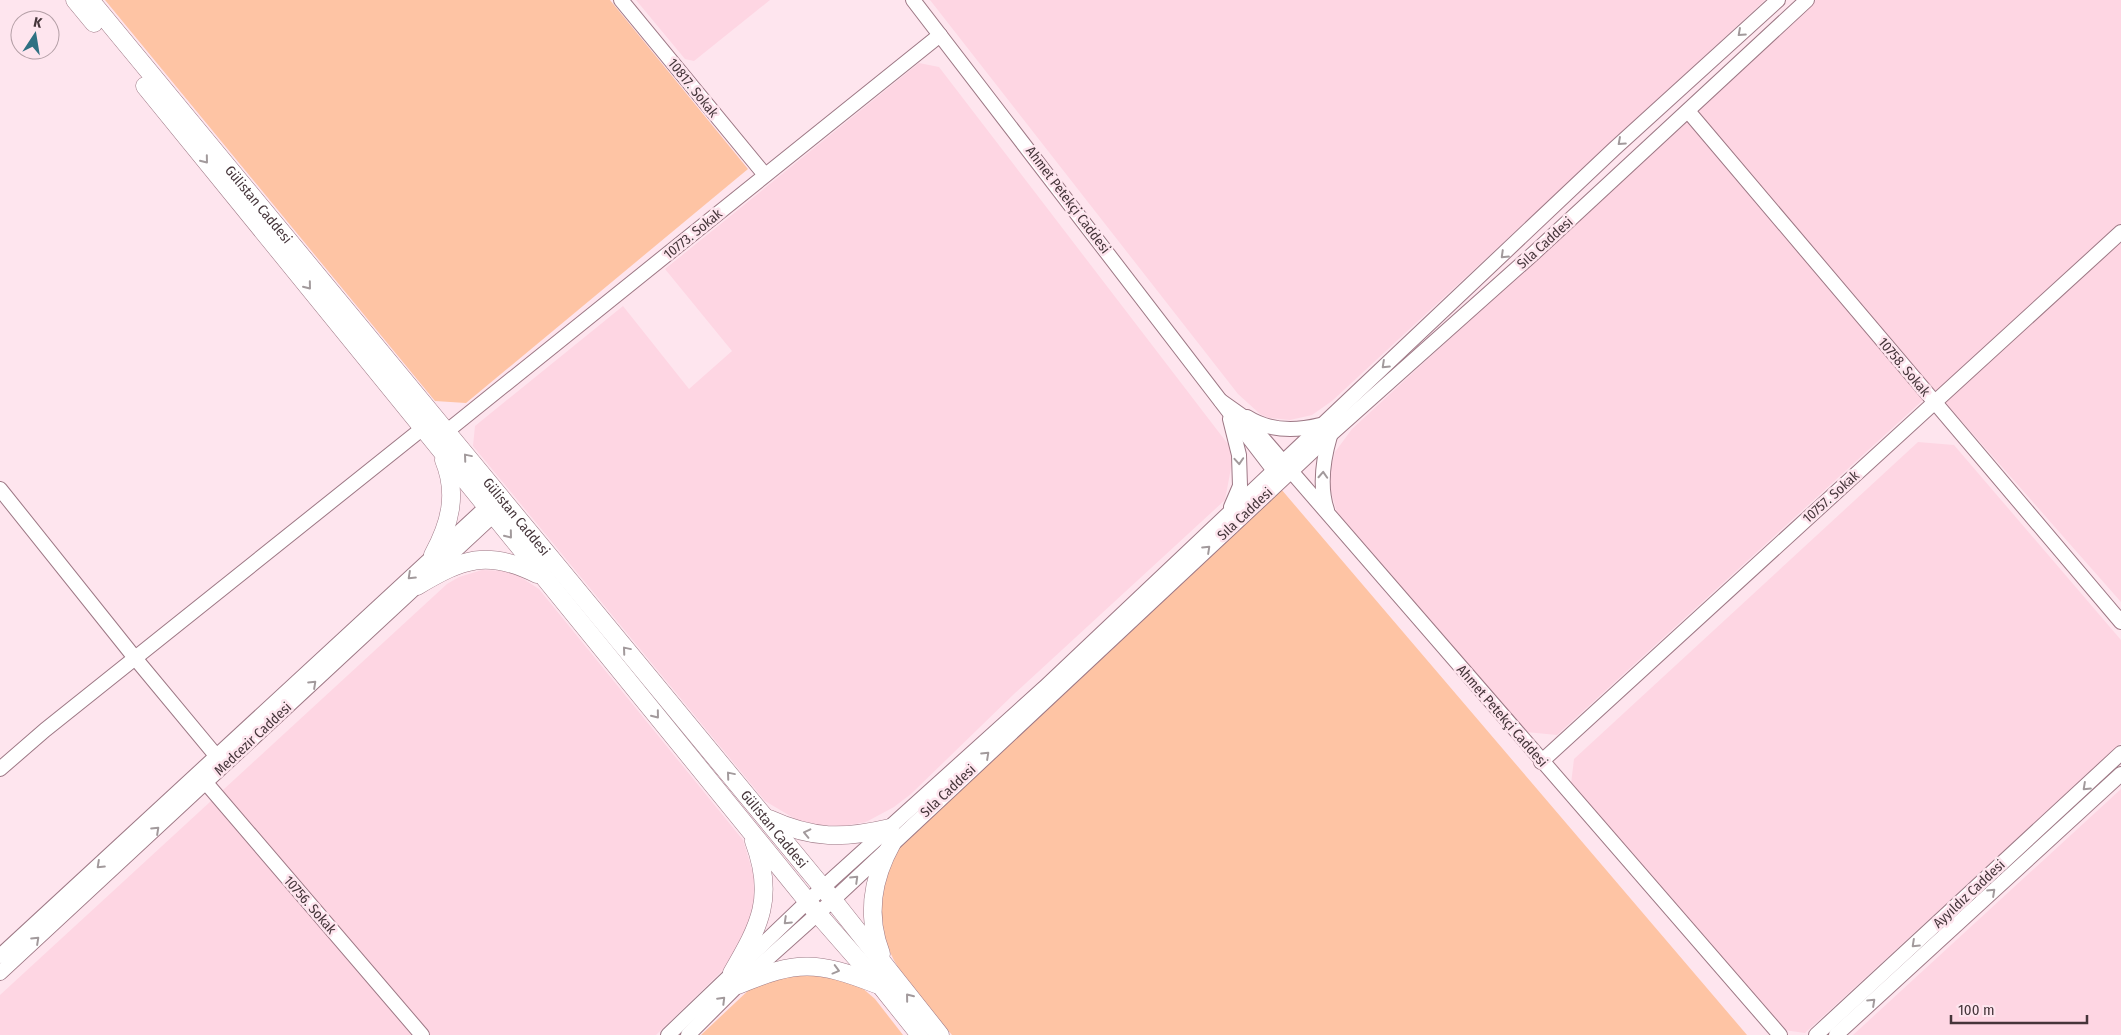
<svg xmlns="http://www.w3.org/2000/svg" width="2121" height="1035" font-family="'Fira Sans Condensed',sans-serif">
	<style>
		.built { fill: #fed6e3 }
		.green { fill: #fec4a4 }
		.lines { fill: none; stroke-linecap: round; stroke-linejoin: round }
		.minor-casing { stroke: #9d7885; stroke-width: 16 }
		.major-casing { stroke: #9d7885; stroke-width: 19 }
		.minor { stroke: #fff; stroke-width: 14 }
		.major { stroke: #fff; stroke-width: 18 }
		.oneway { stroke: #a29a9c }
		.labels { text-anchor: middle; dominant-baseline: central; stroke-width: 5; stroke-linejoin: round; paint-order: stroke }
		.street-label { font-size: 14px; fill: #45353a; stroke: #fee5ee }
	</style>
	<rect width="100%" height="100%" fill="#fee5ee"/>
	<!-- built -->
	<g class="built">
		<path d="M 636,0 L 770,0 L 694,61 L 685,59 Z"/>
		<path d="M 930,0 L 1765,0 L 1332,401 L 1312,415 L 1290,420 L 1269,418 L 1260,414 L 1238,394 Z"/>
		<path d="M 1816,0 L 2121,0 L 2121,602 L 1934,390 L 1557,735 L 1526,732 L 1337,513 L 1330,488 L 1329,476 L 1335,452 L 1352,429 Z"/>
		<path d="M 919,63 L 939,67 L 1234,452 L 1225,500 L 1014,694 L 911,794 L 894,807 L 866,822 L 843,826 L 819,825 L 797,820 L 765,801 L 473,446 L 475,426 L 623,306 L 689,389 L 732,351 L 665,269 Z"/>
		<path d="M 1918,442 L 1954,445 L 2121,640 L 2121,743 L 1805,1033 L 1784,1030 L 1571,784 L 1574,759 Z"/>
		<path d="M 482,570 L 506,571 L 519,576 L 539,589 L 743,840 L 754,876 L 756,889 L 753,917 L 732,959 L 722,971 L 656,1035 L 0,1035 L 0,995 L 447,584 L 459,577 Z"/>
		<path d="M 2121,789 L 2121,1035 L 1853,1035 Z"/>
	</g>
	<!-- green -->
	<g class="green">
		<path d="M 105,0 L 610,0 L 748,169 L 466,403 L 435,401 Z"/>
		<path d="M 1281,489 L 1747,1035 L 952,1035 C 913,988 870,951 882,884 C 884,873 892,860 897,849 Z"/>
		<path d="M 809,972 L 860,986 L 875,999 L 903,1035 L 701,1035 L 753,986 L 770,979 Z"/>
	</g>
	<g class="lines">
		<!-- minor casing -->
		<g class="minor-casing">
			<g id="minor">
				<path d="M 621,0 L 765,175"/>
				<path d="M 913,0 L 1279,477"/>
				<path d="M 1688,111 L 2121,622"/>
				<path d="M 1221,401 L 1245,418 L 1780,1035"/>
				<path d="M 1247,417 C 1269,431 1296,431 1320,425"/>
				<path d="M 1230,419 L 1239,455 L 1240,486 L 1231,507"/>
				<path d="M 446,432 L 940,35"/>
				<path d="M 0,489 L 135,658 L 223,764"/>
				<path d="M 1327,510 C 1319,486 1323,460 1330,436"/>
				<path d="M 1541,762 L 2121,232"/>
				<path d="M 0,769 L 45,730 L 423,428"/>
				<path d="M 201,777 L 422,1035"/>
				<path d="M 0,956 L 494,500"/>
				<path d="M 0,973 L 500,509"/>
				<path d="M 668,1035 L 808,901 L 1044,688 L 1614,149 L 1778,0"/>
				<path d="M 688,1035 L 738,985 L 833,900 L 1331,434 L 1534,253 L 1807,0"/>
				<path d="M 1816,1035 L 2121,753"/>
				<path d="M 1836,1035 L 2121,774"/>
			</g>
		</g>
		<!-- major casing -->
		<g class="major-casing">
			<g id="major">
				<path d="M 75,0 L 94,23"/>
				<path id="s1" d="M 90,0 L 833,900 L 940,1035"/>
				<path d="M 145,86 L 817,913 L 880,985 L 920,1035"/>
				<path d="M 433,555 C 450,524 458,494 444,460"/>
				<path d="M 417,586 C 462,559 487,549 537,574"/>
				<path d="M 769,819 C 813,839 843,839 890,828"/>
				<path d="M 881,954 C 866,915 872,879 892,843"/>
				<path d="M 732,973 C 760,925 775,897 754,841"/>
				<path d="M 738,985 C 797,960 817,961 876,984"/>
			</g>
		</g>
		<!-- minor -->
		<use href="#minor" class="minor"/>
		<!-- major -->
		<use href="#major" class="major"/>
	</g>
	<!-- one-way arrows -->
	<defs><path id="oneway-chevron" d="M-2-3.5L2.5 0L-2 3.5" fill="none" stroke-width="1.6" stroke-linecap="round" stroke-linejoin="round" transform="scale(1.25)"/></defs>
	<g class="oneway">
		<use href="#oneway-chevron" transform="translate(1741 33) rotate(138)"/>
		<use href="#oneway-chevron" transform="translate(1621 142) rotate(138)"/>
		<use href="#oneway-chevron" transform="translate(205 160) rotate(51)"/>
		<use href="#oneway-chevron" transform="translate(1504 255) rotate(136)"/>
		<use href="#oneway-chevron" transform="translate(308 286) rotate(51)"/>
		<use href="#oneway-chevron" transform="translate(1385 365) rotate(137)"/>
		<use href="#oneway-chevron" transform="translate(467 457) rotate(-130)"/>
		<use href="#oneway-chevron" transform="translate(1239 461) rotate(86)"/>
		<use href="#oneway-chevron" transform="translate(1323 475) rotate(-87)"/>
		<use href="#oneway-chevron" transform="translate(509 535) rotate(51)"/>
		<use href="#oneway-chevron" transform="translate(1207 549) rotate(-43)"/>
		<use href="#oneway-chevron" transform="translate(411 576) rotate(137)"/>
		<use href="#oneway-chevron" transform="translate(626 650) rotate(-130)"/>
		<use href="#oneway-chevron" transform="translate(313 684) rotate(-43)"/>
		<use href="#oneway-chevron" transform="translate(656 715) rotate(51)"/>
		<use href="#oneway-chevron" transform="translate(986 755) rotate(-43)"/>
		<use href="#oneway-chevron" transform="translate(730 775) rotate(-130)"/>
		<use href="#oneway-chevron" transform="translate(2086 787) rotate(137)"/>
		<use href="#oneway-chevron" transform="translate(156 830) rotate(-43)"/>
		<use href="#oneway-chevron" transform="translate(807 833) rotate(-167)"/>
		<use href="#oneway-chevron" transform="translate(100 865) rotate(137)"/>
		<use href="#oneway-chevron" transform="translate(855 879) rotate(-44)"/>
		<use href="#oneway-chevron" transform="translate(1992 892) rotate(-43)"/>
		<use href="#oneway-chevron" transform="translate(787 921) rotate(136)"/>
		<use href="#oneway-chevron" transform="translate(36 940) rotate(-43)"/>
		<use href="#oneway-chevron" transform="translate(1915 944) rotate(137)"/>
		<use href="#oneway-chevron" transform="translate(836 970) rotate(15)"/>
		<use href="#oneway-chevron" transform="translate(909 997) rotate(-129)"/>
		<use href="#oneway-chevron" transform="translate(722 1000) rotate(-45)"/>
		<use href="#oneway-chevron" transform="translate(1872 1002) rotate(-43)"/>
	</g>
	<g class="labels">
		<!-- street labels -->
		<g class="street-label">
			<text transform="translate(693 88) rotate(51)">10817. Sokak</text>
			<text transform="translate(1068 200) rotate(53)">Ahmet Petekçi Caddesi</text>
			<text stroke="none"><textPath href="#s1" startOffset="265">Gülistan Caddesi</textPath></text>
			<text transform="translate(693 234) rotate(-39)">10773. Sokak</text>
			<text transform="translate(1545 243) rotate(-42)">Sıla Caddesi</text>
			<text transform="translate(1904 367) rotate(50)">10758. Sokak</text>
			<text transform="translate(1831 497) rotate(-42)">10757. Sokak</text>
			<text transform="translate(1245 514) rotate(-43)">Sıla Caddesi</text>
			<text stroke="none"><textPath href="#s1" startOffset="670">Gülistan Caddesi</textPath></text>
			<text transform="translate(1502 716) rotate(49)">Ahmet Petekçi Caddesi</text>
			<text transform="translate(253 739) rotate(-43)">Medcezir Caddesi</text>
			<text transform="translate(948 791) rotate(-43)">Sıla Caddesi</text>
			<text stroke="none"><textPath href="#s1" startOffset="1075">Gülistan Caddesi</textPath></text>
			<text transform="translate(1969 894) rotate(-43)">Ayyıldız Caddesi</text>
			<text transform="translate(310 905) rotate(49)">10756. Sokak</text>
		</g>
	</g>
	<!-- north arrow -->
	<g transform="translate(35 35) rotate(12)"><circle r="24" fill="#fee5ee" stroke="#b49fa6"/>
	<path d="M0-4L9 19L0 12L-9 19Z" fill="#2f7183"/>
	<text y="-8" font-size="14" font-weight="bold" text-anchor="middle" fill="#45353a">K</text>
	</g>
	<!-- scale -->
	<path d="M1951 1015v8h136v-8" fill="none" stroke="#45353a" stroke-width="2.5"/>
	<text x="1958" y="1015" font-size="15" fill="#45353a" stroke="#fee5ee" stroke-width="4" paint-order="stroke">100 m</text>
</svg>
